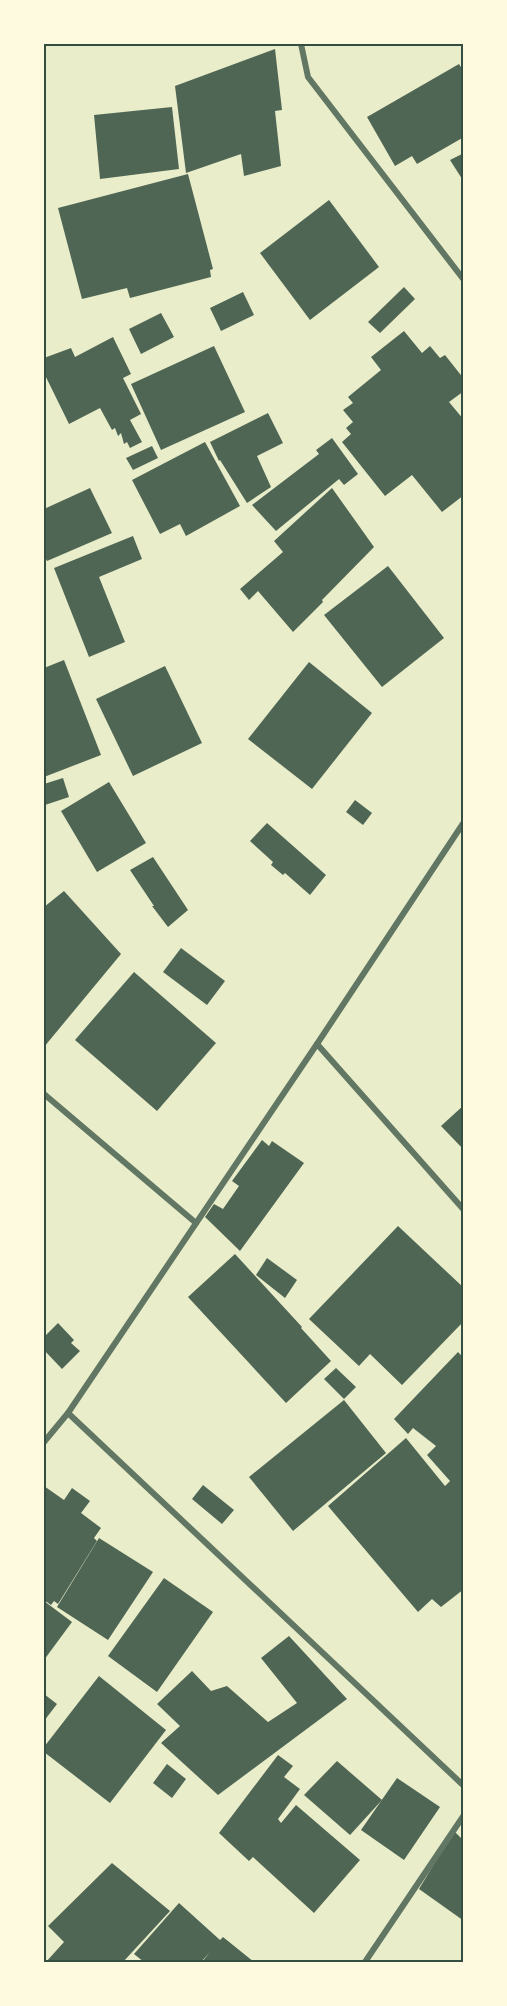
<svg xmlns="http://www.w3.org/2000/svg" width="507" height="2006" font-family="'Playfair Display',serif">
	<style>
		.building { fill: #4f6655 }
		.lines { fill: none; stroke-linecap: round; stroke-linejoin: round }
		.minor { stroke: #617663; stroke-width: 6 }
		.neatline { fill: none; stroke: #344e41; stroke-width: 2 }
	</style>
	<rect width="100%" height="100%" fill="#e9edc9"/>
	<!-- building -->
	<g class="building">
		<path d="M 275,49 L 282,110 L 275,111 L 281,166 L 244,176 L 241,154 L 186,173 L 175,86 Z"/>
		<path d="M 459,64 L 464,72 L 464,137 L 417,164 L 412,156 L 395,166 L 367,117 Z"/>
		<path d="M 172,107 L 179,169 L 100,179 L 94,115 Z"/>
		<path d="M 464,153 L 464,182 L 450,160 Z"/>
		<path d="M 188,174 L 213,269 L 210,270 L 211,277 L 130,298 L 127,288 L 82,299 L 58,208 Z"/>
		<path d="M 329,200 L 379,267 L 310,320 L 260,253 Z"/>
		<path d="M 404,287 L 415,299 L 380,333 L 368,322 Z"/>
		<path d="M 243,292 L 254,315 L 221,331 L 210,308 Z"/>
		<path d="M 161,313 L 174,337 L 141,354 L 129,329 Z"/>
		<path d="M 404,331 L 422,353 L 430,346 L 440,358 L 445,355 L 464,379 L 464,391 L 449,402 L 464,420 L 464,495 L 442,512 L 412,475 L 385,496 L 342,442 L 351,434 L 346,428 L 353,422 L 343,410 L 353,403 L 348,397 L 381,370 L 371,357 Z"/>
		<path d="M 113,337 L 131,374 L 123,378 L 141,414 L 130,420 L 142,442 L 130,448 L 127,442 L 124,444 L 121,433 L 118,436 L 115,428 L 112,430 L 100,408 L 69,424 L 44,373 L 44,358 L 71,348 L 75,357 Z"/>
		<path d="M 214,346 L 245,412 L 161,450 L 131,384 Z"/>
		<path d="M 268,413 L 283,443 L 257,456 L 271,487 L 247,503 L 220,460 L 219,461 L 210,442 Z"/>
		<path d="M 332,438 L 358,474 L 344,485 L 339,479 L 276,531 L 252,505 L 319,454 L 316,450 Z"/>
		<path d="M 205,442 L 240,506 L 186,536 L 180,524 L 160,534 L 132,480 Z"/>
		<path d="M 152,446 L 158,458 L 133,470 L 126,458 Z"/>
		<path d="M 90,488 L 112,533 L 47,561 L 44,555 L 44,509 Z"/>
		<path d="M 332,488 L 374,547 L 322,600 L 323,602 L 293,632 L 258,591 L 249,600 L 240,589 L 283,552 L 274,541 Z"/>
		<path d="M 133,536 L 142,559 L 99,577 L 125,642 L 89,657 L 54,568 Z"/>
		<path d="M 388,566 L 444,638 L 382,687 L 324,615 Z"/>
		<path d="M 64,660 L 101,755 L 44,777 L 44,668 Z"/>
		<path d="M 309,662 L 372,713 L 312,789 L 248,739 Z"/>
		<path d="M 165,666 L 202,743 L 133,776 L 96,699 Z"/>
		<path d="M 63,778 L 69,797 L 45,805 L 44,784 Z"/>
		<path d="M 109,782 L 146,843 L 97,872 L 61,811 Z"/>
		<path d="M 355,800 L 372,813 L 363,825 L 346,812 Z"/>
		<path d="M 267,823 L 326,875 L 310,895 L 285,873 L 283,875 L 271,865 L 273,862 L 250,841 Z"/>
		<path d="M 153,857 L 188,910 L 168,927 L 152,906 L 154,906 L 130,870 Z"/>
		<path d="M 64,891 L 121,954 L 44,1047 L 44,907 Z"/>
		<path d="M 181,948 L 225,981 L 207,1005 L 163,972 Z"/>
		<path d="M 134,972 L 216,1043 L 157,1111 L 75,1040 Z"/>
		<path d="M 464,1105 L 464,1150 L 441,1126 Z"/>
		<path d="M 262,1140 L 269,1146 L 272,1141 L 304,1163 L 240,1251 L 205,1217 L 214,1204 L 223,1209 L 239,1186 L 232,1181 Z"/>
		<path d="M 398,1226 L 464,1288 L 464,1321 L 402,1385 L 370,1354 L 359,1366 L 309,1319 Z"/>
		<path d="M 235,1254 L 302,1327 L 301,1328 L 331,1361 L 286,1403 L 188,1297 Z"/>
		<path d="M 267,1258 L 297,1280 L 285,1298 L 256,1275 Z"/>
		<path d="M 58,1323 L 74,1340 L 71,1343 L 80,1351 L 62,1369 L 44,1350 L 44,1337 Z"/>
		<path d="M 458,1352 L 464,1358 L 464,1466 L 462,1468 L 462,1470 L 464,1468 L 464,1589 L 441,1607 L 432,1599 L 418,1612 L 328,1506 L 406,1438 L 445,1486 L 450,1481 L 427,1455 L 436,1446 L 413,1428 L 408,1434 L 394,1419 Z"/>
		<path d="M 336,1368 L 356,1387 L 344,1399 L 324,1379 Z"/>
		<path d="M 344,1400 L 386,1453 L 293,1531 L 249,1477 Z"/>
		<path d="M 203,1485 L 234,1510 L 222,1524 L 192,1499 Z"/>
		<path d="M 44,1486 L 64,1500 L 72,1488 L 90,1501 L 81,1513 L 101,1528 L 94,1538 L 97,1541 L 58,1604 L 54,1601 L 51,1605 L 44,1600 Z"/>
		<path d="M 99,1538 L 153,1572 L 108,1640 L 57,1607 Z"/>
		<path d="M 164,1578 L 213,1612 L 157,1692 L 108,1656 Z"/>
		<path d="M 44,1601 L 72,1622 L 44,1660 Z"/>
		<path d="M 289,1636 L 347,1699 L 218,1795 L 161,1743 L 180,1726 L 157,1704 L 192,1671 L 211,1691 L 227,1686 L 268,1722 L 297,1703 L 261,1658 Z"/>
		<path d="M 99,1676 L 166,1730 L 110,1803 L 44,1752 L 44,1747 Z"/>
		<path d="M 44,1694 L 57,1704 L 44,1721 Z"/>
		<path d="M 278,1755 L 293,1766 L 284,1777 L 300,1789 L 278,1819 L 281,1823 L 296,1805 L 360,1860 L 314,1913 L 253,1857 L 249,1861 L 219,1833 Z"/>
		<path d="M 337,1761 L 382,1800 L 350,1835 L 304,1795 Z"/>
		<path d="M 167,1764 L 186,1779 L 172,1798 L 153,1783 Z"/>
		<path d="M 397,1778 L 440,1807 L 404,1860 L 361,1830 Z"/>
		<path d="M 454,1831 L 464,1841 L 464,1921 L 419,1889 Z"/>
		<path d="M 112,1863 L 170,1911 L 123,1962 L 46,1962 L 64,1942 L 48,1926 Z"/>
		<path d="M 179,1903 L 220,1940 L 223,1937 L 254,1962 L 202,1962 L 210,1952 L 201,1962 L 144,1962 L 134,1954 Z"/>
	</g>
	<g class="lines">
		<!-- minor -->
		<g class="minor">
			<path d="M 301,44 L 308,77 L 464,280"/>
			<path d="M 317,1044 L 464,1210"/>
			<path d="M 44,1094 L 196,1223"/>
			<path d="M 68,1413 L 464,1786"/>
			<path d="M 44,1442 L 68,1413 L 317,1044 L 464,822"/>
			<path d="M 365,1962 L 464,1815"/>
		</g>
	</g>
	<!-- border -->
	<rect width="507" height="2006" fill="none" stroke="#fefae0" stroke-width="90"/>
	<rect x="45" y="45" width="417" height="1916" class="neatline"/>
</svg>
